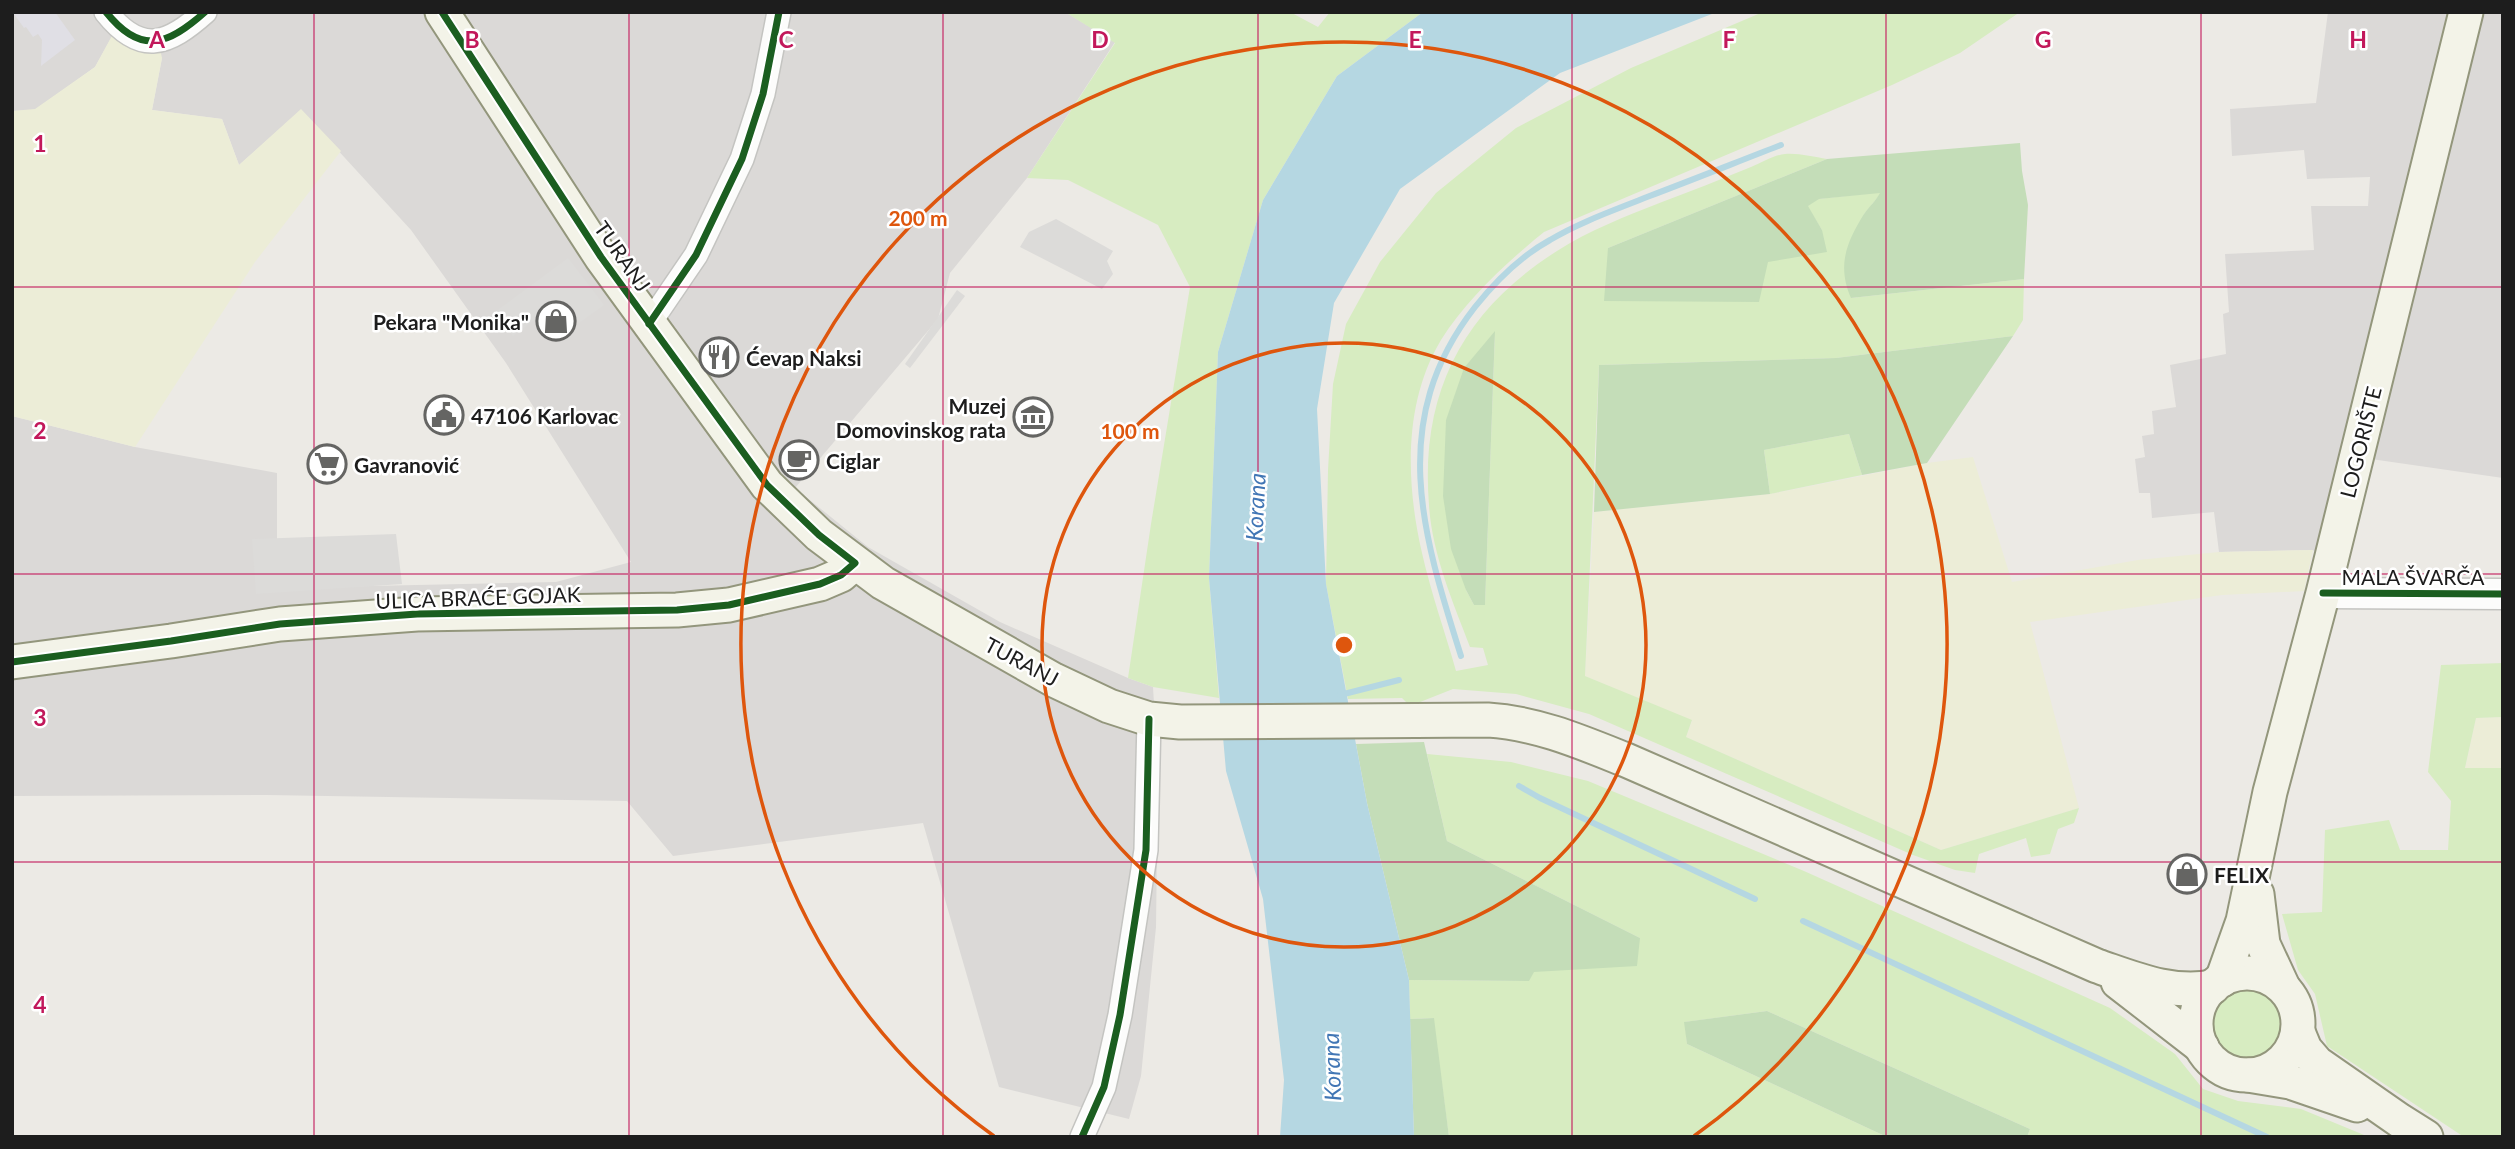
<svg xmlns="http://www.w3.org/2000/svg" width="2515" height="1149" font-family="Lato,sans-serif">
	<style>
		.residential { fill: #dbd9d7 }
		.farmland { fill: #ecedd7 }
		.grass { fill: #d7ecc1; fill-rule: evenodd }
		.forest { fill: #c4ddb8 }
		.parking { fill: #dcdbd9 }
		.plaza { fill: #e0dfe5 }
		.water { fill: #b5d7e2 }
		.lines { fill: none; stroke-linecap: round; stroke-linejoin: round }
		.stream { stroke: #b5d7e2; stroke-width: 6 }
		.minor-casing { stroke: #c4c4c1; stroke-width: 26 }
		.tertiary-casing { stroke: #c4c4c1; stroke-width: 33 }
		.secondary-casing { stroke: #93967c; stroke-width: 37 }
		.minor { stroke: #fcfcfb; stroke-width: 23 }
		.tertiary { stroke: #fcfcfb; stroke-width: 30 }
		.secondary { stroke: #f3f3e8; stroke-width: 33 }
		.cycleway-casing { stroke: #fff; stroke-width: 11 }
		.cycleway { stroke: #1b5e20; stroke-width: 7 }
		.grid { fill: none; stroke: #c2185b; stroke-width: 2; stroke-opacity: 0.55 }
		.ring { fill: none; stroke: #de560d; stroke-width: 3.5 }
		.labels { text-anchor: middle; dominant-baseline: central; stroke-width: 5; stroke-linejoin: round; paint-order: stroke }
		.street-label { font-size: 21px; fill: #1d1d1d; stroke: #fff }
		.poi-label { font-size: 21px; font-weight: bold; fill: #1d1d1d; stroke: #fff; text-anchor: start }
		.water-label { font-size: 23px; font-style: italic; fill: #4176b5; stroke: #fff }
		.grid-label { font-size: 23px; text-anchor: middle; font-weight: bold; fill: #c2185b; stroke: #fff; stroke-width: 5; stroke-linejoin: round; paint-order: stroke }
		.centre { fill: #de560d; stroke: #fff; stroke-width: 3.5 }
		.ring-label { font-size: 21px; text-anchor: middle; font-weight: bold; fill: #de560d; stroke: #fff; stroke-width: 5; stroke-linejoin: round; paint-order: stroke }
	</style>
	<rect width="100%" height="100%" fill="#eceae5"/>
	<!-- residential -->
	<g class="residential">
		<path d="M 12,12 L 1065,12 L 1115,42 L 1027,178 L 950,273 L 938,319 L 795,488 L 868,547 L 1000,622 L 1128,678 L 1153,687 L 1158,772 L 1156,927 L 1141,1076 L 1129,1119 L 999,1087 L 923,823 L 673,856 L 627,801 L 267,795 L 12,796 L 12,416 L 135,447 L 277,473 L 277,588 L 556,582 L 631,562 L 506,363 L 411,230 L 301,110 L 239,165 L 222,119 L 152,110 L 162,58 L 114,33 L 95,67 L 35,110 L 12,111 Z"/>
		<path d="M 2328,12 L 2503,12 L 2503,478 L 2371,459 L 2345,576 L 2313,550 L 2219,552 L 2214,512 L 2152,518 L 2150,493 L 2139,493 L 2135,459 L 2145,457 L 2142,436 L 2154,434 L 2152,411 L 2176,407 L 2170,365 L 2226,354 L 2223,314 L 2229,312 L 2225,254 L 2314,250 L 2311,206 L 2368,206 L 2370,177 L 2307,179 L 2304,150 L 2232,156 L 2230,109 L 2316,103 Z"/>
	</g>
	<!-- farmland -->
	<g class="farmland">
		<path d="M 114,32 L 160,49 L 162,58 L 152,110 L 222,119 L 239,165 L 301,109 L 341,151 L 255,262 L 135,447 L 12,416 L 12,111 L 35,109 L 95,67 Z"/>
		<path d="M 1973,457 L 2012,582 L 2138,560 L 2219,552 L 2313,550 L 2304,591 L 2222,595 L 2030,622 L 2079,808 L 1941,850 L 1686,737 L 1692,721 L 1585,676 L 1594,512 L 1770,494 L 1927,463 Z"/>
		<path d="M 2503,717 L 2503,768 L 2465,769 L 2476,718 Z"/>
	</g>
	<!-- grass -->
	<g class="grass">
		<path d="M 1065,12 L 1290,12 L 1318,27 L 1330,12 L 1423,12 L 1337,76 L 1263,200 L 1218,352 L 1209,578 L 1219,698 L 1153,687 L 1128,678 L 1151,524 L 1190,287 L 1158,225 L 1068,180 L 1027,178 L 1115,43 Z"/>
		<path d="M 1763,12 L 2020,12 L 1960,53 L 1892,85 L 1544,232 C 1508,261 1466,300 1441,340 C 1403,403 1406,484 1422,553 C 1431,593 1445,632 1456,671 L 1488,665 L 1483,648 L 1470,647 C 1453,602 1432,554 1429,505 C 1420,394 1462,311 1557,251 C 1589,230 1627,216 1662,202 C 1692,191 1721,179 1751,167 C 1761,163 1774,155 1785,154 C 1799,153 1814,157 1827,159 L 1608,248 L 1768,262 L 1822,230 L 1807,206 L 1818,199 L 1882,192 L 1864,214 L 1851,298 L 2024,279 L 2023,320 L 2013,336 L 1836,358 L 1599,365 L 1585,676 L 1692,720 L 1686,737 L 1941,850 L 2079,808 L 2074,823 L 2058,829 L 2050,854 L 2031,857 L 2026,838 L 1979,854 L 1975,873 L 1955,870 L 1913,855 L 1589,714 L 1516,694 L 1453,689 L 1410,706 L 1402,698 L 1348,699 L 1326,584 L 1328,470 L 1333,384 L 1346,324 L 1380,262 L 1436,193 L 1516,128 L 1631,68 ZM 1495,332 L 1485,605 L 1474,605 L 1466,590 Z"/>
		<path d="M 1849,434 L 1862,475 L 1770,494 L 1764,450 Z"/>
		<path d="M 2503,663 L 2503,717 L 2476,718 L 2465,768 L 2503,768 L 2503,1137 L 2464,1137 L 2327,1046 L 2315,994 L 2298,970 L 2282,914 L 2322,912 L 2325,830 L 2389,820 L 2400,850 L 2448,850 L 2451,801 L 2428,772 L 2441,665 Z"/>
		<path d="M 1427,754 L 1511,762 L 1588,781 L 1804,871 L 2110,1008 L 2175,1054 L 2203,1089 L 2238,1101 L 2301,1109 L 2369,1137 L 2027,1137 L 2030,1129 L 1767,1011 L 1685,1022 L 1687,1044 L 1887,1137 L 1449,1137 L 1433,1018 L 1410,1019 L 1409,980 L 1528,981 L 1533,972 L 1640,938 L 1447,841 Z"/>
		<circle cx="2247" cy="1024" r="39"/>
	</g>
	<!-- forest -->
	<g class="forest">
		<path d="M 2020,143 L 2022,171 L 2028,205 L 2024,279 L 1851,298 C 1837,266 1846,243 1864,214 C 1869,207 1877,199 1880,193 L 1819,199 L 1808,206 L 1822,230 L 1827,252 L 1768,262 L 1759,302 L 1604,301 L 1608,248 L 1827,159 Z"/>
		<path d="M 1495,331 L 1485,605 L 1474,605 L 1466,590 L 1451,549 L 1443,496 L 1446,420 L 1464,368 Z"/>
		<path d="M 2013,336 L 1927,463 L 1862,475 L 1849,434 L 1764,450 L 1770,494 L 1594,512 L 1599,365 L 1836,358 Z"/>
		<path d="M 1424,742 L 1447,841 L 1640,938 L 1637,966 L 1534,972 L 1529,981 L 1409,980 L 1367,803 L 1356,744 Z"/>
		<path d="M 1767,1011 L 2030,1129 L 2027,1137 L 1887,1137 L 1687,1044 L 1684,1022 Z"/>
		<path d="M 1434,1018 L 1449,1137 L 1414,1137 L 1410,1019 Z"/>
	</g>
	<!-- parking -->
	<g class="parking">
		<path d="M 1056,219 L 1113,251 L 1107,261 L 1113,274 L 1102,289 L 1020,247 L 1029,232 Z"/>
		<path d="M 568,258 L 604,305 L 579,323 L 561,300 L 513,336 L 495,312 Z"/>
		<path d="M 957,290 L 965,296 L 910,368 L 905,364 Z"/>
		<path d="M 396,534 L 402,584 L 256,594 L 252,539 Z"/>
	</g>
	<!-- plaza -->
	<path class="plaza" d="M 17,12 L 55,12 L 75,40 L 41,66 L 42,40 L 38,34 L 33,37 L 26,27 L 24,28 L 14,14 Z"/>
	<!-- water -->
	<path class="water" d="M 1423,12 L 1717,12 L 1560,73 L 1400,189 L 1334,303 L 1317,409 L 1326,584 L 1367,803 L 1409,980 L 1414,1137 L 1280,1137 L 1284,1080 L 1263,899 L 1226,771 L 1209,578 L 1218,352 L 1263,200 L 1337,76 Z"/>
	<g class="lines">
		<!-- stream -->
		<g class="stream">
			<path d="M 1461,656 C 1422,533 1387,420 1475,307 C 1495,282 1521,256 1550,240 C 1580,222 1615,210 1647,197 C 1692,180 1737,162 1781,145"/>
			<path d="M 1340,695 L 1399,680"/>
			<path d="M 1519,786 L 1540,798 L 1755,899"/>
			<path d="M 1803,921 L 2267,1137"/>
		</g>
		<!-- minor casing -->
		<g class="minor-casing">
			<g id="minor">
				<path d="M 106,12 C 141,56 168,45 205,12"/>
				<path d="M 649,324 L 696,255 L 742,159 L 763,94 L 779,12"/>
				<path d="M 1082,1137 L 1104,1087 L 1120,1015 L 1146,850 L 1149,719"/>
			</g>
		</g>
		<!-- tertiary casing -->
		<g class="tertiary-casing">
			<path id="tertiary" d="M 2323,593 L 2503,594"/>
		</g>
		<!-- secondary casing -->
		<g class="secondary-casing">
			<g id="secondary">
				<path d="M 442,12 L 601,257 L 767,485 L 819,535 L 883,583 L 1054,680 L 1109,706 L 1149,719 L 1180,722 L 1488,720 C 1537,723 1581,742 1626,760 L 2097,966 C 2135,979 2172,995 2213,987"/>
				<path d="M 12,662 L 171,641 L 280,624 L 417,614 L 677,610 L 729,605 L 820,584 L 841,575 L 855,563"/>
				<path d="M 2257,894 L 2263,944 L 2283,987"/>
				<circle cx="2247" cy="1024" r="51"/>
				<path d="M 2222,980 L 2243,921 L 2270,792 L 2323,593 L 2466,12"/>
				<path d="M 2118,982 L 2202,1047"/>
				<path d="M 2298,1032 L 2305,1049 L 2317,1063 L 2399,1120 L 2426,1137"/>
				<path d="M 2248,1075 L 2290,1082 L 2357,1105"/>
			</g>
		</g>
		<!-- minor -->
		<use href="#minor" class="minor"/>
		<!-- tertiary -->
		<use href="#tertiary" class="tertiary"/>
		<!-- secondary -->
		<use href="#secondary" class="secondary"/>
		<!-- cycleway casing -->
		<g class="cycleway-casing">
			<g id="cycleway">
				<path d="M 106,12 C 141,56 168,45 205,12"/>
				<path d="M 649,324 L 696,255 L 742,159 L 763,94 L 779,12"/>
				<path d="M 2323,593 L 2503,594"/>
				<path d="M 12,662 L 171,641 L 280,624 L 417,614 L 677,610 L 729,605 L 820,584 L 841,575 L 855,563 L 819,535 L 767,485 L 601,257 L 442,12"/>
				<path d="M 1082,1137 L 1104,1087 L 1120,1015 L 1146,850 L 1149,719"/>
			</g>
		</g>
		<!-- cycleway -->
		<use href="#cycleway" class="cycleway"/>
	</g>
	<!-- grid -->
	<path class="grid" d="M 314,12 L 314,1137M 629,12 L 629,1137M 943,12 L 943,1137M 1258,12 L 1258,1137M 1572,12 L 1572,1137M 1886,12 L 1886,1137M 2201,12 L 2201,1137M 12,287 L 2503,287M 12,574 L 2503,574M 12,862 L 2503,862"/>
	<!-- distance rings -->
	<g class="ring">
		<circle cx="1344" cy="645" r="302"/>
		<path d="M994 1136A603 603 0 1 1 1694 1136"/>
	</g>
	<!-- icons -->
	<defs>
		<g id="shop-ring" transform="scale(2.0125)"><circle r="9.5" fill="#fff" stroke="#656563" stroke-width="1.5"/><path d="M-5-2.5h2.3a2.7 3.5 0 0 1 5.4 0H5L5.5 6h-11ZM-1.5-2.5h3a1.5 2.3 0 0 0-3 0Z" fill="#656563"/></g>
		<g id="restaurant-ring" transform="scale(2.0125)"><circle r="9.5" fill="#fff" stroke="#656563" stroke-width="1.5"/><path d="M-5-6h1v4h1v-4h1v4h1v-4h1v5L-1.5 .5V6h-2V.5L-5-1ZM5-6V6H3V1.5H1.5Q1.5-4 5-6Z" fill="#656563"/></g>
		<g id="civic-ring" transform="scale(2.0125)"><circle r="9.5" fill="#fff" stroke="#656563" stroke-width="1.5"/><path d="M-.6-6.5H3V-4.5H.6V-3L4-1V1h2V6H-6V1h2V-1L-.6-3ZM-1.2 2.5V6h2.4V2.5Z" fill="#656563"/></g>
		<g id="museum-ring" transform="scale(2.0125)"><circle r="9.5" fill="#fff" stroke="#656563" stroke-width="1.5"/><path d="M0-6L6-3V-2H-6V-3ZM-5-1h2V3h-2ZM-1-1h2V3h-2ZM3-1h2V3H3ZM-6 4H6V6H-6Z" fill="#656563"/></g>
		<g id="cafe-ring" transform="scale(2.0125)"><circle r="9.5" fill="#fff" stroke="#656563" stroke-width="1.5"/><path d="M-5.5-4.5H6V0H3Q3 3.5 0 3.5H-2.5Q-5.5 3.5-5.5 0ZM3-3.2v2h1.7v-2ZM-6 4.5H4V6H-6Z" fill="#656563"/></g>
		<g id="supermarket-ring" transform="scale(2.0125)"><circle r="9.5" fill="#fff" stroke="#656563" stroke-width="1.5"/><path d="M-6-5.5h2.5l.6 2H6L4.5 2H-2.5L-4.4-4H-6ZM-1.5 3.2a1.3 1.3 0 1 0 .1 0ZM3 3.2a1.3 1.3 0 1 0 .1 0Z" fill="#656563"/></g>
	</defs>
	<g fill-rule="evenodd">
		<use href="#shop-ring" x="556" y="321"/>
		<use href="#restaurant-ring" x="719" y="357"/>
		<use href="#civic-ring" x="444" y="415"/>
		<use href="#museum-ring" x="1033" y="417"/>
		<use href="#cafe-ring" x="799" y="460"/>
		<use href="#supermarket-ring" x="327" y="464"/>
		<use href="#shop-ring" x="2187" y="874"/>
	</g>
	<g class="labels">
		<!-- street labels -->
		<g class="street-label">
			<text transform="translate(623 256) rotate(55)">TURANJ</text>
			<text transform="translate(2360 442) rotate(-76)">LOGORIŠTE</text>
			<text x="2413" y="576">MALA ŠVARČA</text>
			<text transform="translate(478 597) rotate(-2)">ULICA BRAĆE GOJAK</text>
			<text transform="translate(1022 661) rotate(28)">TURANJ</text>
		</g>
		<!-- poi labels -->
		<g class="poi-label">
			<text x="529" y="321" text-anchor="end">Pekara "Monika"</text>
			<text x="746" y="357">Ćevap Naksi</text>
			<text x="1006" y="405" text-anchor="end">Muzej<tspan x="1006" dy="24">Domovinskog rata</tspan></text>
			<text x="471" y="415">47106 Karlovac</text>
			<text x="826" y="460">Ciglar</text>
			<text x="354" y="464">Gavranović</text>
			<text x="2214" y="874">FELIX</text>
		</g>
		<!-- water labels -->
		<g class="water-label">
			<text transform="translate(1255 507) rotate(-87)">Korana</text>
			<text transform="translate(1331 1067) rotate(-92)">Korana</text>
		</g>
	</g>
	<g class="grid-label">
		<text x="157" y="48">A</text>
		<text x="472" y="48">B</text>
		<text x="786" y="48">C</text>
		<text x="1100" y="48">D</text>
		<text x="1415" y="48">E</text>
		<text x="1729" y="48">F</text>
		<text x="2043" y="48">G</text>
		<text x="2358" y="48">H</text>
		<text x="40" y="152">1</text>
		<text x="40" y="439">2</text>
		<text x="40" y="726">3</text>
		<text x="40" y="1013">4</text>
	</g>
	<circle cx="1344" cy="645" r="10" class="centre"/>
	<g class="ring-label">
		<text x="918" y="226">200 m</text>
		<text x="1130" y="439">100 m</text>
	</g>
	<!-- border -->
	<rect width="2515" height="1149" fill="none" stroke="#1d1d1d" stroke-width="28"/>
</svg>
